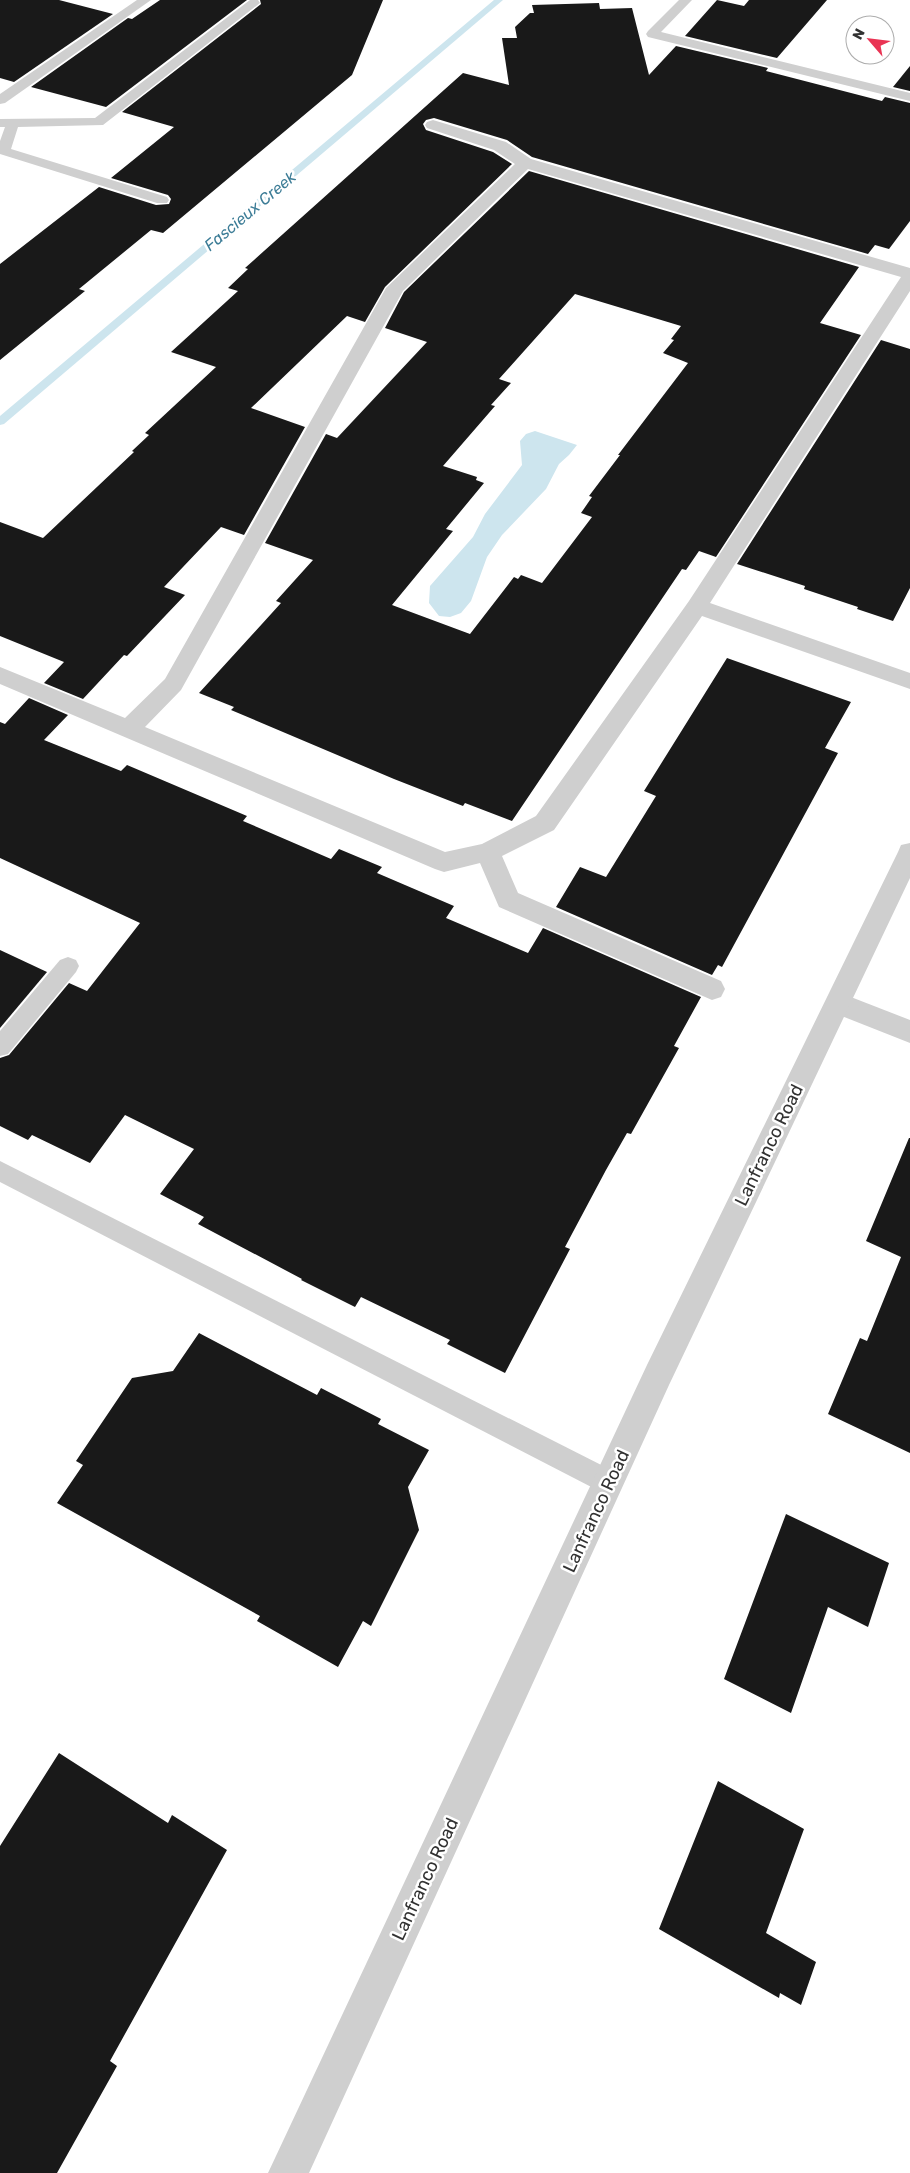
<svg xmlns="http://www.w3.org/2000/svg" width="910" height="2173" font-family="Rubik,sans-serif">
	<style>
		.water { fill: #cde5ee }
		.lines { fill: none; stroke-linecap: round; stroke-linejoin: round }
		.stream { fill: #cde5ee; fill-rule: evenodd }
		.building { fill: #191919; fill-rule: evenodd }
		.service { fill: #cfcfcf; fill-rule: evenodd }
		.minor { fill: #cfcfcf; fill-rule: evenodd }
		.tertiary { fill: #cfcfcf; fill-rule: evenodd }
		.labels { text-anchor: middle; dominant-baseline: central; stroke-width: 5; stroke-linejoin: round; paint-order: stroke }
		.far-water-label { font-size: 16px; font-style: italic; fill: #3d7d97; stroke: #fff }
		.street-label { font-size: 18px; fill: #323232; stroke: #fff }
	</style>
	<rect width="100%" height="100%" fill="#fff"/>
	<!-- water -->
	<path class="water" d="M 535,431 L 577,445 L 569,455 L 559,464 L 546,489 L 502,535 L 487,557 L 471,601 L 461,613 L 450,617 L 439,616 L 429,603 L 430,586 L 473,537 L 485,514 L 522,465 L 520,441 L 526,434 Z"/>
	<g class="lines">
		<!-- stream -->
		<path class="stream" d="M 494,0 L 503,0 L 4,424 L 0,425 L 0,416 Z"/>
	</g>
	<!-- building -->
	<g class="building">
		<path d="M 0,0 L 59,0 L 113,14 L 14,82 L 0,78 Z"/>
		<path d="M 160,0 L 247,0 L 106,107 L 31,87 L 128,18 L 132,19 Z"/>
		<path d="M 260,0 L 383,0 L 352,75 L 163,233 L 151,230 L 79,289 L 85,291 L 0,360 L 0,264 L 99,187 L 156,205 L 169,204 L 171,199 L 168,195 L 111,178 L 174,127 L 122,112 L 261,4 Z"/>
		<path d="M 717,0 L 744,6 L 749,0 L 827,0 L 777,58 L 685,36 Z"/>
		<path d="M 599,3 L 600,9 L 632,8 L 649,75 L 676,46 L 768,68 L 766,71 L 882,101 L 885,97 L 910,103 L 910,221 L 889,249 L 875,245 L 868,254 L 532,157 L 507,140 L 434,118 L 426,120 L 423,124 L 426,130 L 493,152 L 512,164 L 385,287 L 365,322 L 347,316 L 251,408 L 305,427 L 244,535 L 221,527 L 164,587 L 185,595 L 127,656 L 124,655 L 83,699 L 44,683 L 64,662 L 0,636 L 0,522 L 43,538 L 134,452 L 132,451 L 149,435 L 145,433 L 216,367 L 171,352 L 238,291 L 228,288 L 248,269 L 245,268 L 463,73 L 509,85 L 502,38 L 517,38 L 515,27 L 530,13 L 534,13 L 532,5 Z"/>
		<path d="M 910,66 L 910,91 L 893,87 Z"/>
		<path d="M 529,171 L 859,267 L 820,323 L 861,335 L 716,557 L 699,551 L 686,570 L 682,569 L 512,821 L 465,803 L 463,806 L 394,779 L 231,710 L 234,707 L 199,693 L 281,603 L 276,601 L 313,560 L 265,543 L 326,434 L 337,438 L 427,342 L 385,328 L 404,292 ZM 575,294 L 681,326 L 671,339 L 674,340 L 663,353 L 688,363 L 618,455 L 620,455 L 589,496 L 592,497 L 581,513 L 592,517 L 542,583 L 521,575 L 518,579 L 514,577 L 470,634 L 392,605 L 453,531 L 446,529 L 484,483 L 476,480 L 477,477 L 443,466 L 495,406 L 491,405 L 511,383 L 499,379 Z"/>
		<path d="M 881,340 L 910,349 L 910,588 L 893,621 L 857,609 L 858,607 L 804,589 L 805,586 L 737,564 Z"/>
		<path d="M 727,658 L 851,702 L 825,748 L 838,753 L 722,967 L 718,965 L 712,975 L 556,907 L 580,867 L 606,877 L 656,796 L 644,791 Z"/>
		<path d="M 29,698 L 68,715 L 44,740 L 121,771 L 127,765 L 247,816 L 243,821 L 331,859 L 339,849 L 382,867 L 377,873 L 454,906 L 446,918 L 528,953 L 543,928 L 701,997 L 674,1046 L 679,1048 L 631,1134 L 627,1133 L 606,1170 L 565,1247 L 570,1249 L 505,1373 L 447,1344 L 450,1340 L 361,1297 L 355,1307 L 301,1280 L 302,1279 L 198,1224 L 204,1217 L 160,1194 L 194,1149 L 125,1115 L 90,1163 L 32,1135 L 28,1140 L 0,1126 L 0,1058 L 9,1055 L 69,983 L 87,991 L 140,923 L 0,858 L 0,722 L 5,724 Z"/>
		<path d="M 0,950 L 47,972 L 0,1028 Z"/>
		<path d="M 909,1138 L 910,1138 L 910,1453 L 828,1414 L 860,1338 L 867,1341 L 901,1257 L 866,1241 Z"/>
		<path d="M 199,1333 L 317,1395 L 321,1388 L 381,1419 L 378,1424 L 429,1450 L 408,1487 L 419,1530 L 371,1626 L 363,1621 L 338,1667 L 257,1621 L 260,1616 L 57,1503 L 83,1465 L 76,1461 L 132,1378 L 173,1371 Z"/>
		<path d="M 786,1514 L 889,1563 L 868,1627 L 828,1607 L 791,1713 L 724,1679 Z"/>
		<path d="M 59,1753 L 168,1823 L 172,1815 L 227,1850 L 110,2061 L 117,2066 L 57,2173 L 0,2173 L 0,1846 Z"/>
		<path d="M 718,1781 L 804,1829 L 766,1933 L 816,1962 L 801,2005 L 780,1993 L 779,1998 L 659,1929 Z"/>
	</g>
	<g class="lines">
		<!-- service -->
		<g class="service">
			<path d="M 137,0 L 151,0 L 5,103 L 0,104 L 0,94 Z"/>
			<path d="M 250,0 L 258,0 L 260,3 L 103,125 L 18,127 L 11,149 L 167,197 L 169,200 L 167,203 L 157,203 L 0,154 L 0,141 L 5,127 L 0,127 L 0,119 L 95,118 Z"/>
			<path d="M 679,0 L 692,0 L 661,32 L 910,93 L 910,101 L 648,37 L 646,34 L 648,31 Z"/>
			<path d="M 68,957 L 76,960 L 79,966 L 76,972 L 8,1054 L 0,1056 L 0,1031 L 60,960 Z"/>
			<path d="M 0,1161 L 619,1474 L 623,1483 L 619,1492 L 610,1496 L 601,1492 L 0,1182 Z"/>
		</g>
		<!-- minor -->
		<g class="minor">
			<path d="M 433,120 L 506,142 L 531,159 L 910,268 L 910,291 L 710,603 L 910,673 L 910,689 L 702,616 L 554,830 L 502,856 L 518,893 L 721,981 L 725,989 L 721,997 L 712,1000 L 499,907 L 480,863 L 444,872 L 435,869 L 0,684 L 0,667 L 125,718 L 165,679 L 386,288 L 515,164 L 494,150 L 427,128 L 425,125 L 427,122 ZM 528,169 L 901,277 L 689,601 L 536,816 L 482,844 L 445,852 L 145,727 L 181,690 L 403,291 Z"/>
			<path d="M 838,992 L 910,1020 L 910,1043 L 829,1011 L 825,1003 L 829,995 Z"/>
		</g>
		<!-- tertiary -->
		<path class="tertiary" d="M 910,843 L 910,878 L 669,1385 L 309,2173 L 268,2173 L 647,1365 L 898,852 L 901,845 Z"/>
	</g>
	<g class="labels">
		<!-- far-water labels -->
		<g class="far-water-label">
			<text transform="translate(250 211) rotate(-40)">Fascieux Creek</text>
		</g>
		<!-- street labels -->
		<g class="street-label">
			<text transform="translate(769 1145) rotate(-64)">Lanfranco Road</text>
			<text transform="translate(596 1511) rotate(-65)">Lanfranco Road</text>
			<text transform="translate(425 1879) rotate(-65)">Lanfranco Road</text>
		</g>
	</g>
	<!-- north arrow -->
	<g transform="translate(870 40) rotate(298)"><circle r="24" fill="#ffffff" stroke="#adadad"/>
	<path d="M0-4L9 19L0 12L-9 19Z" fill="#e93454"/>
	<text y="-8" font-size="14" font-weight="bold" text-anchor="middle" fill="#323232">N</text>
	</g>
</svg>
